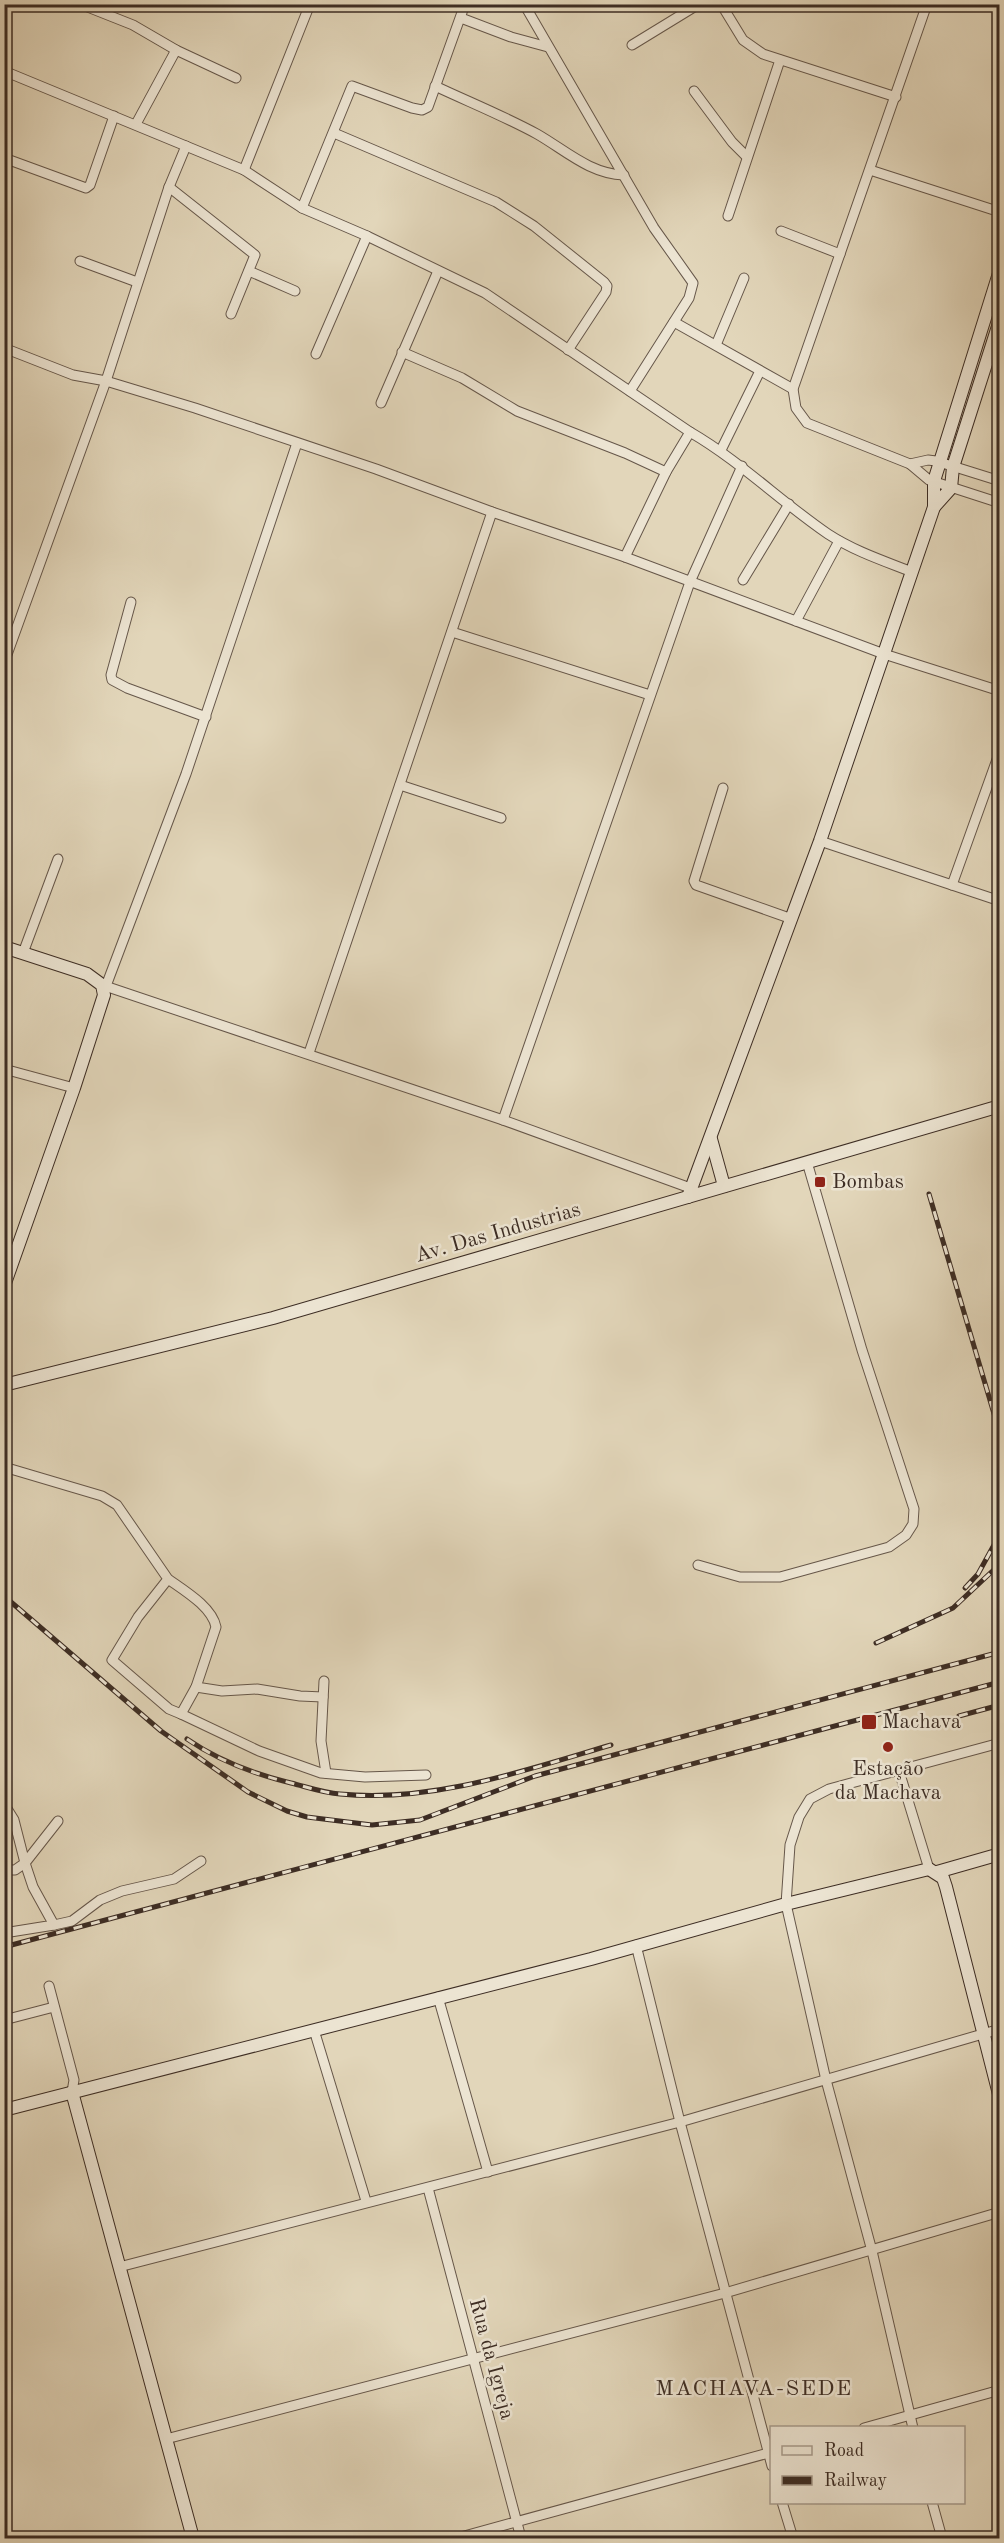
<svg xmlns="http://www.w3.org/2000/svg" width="1004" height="2543" font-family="'Old Standard TT',serif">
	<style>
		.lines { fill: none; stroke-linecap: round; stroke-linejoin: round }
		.street-casing { stroke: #66574a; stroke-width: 11 }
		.secondary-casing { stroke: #3d2d24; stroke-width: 14 }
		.street { stroke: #ece4d2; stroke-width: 9 }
		.secondary { stroke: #ece4d2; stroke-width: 12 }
		.rail-casing { stroke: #3d2d24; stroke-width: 5 }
		.rail { stroke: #ece4d2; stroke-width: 3; stroke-dasharray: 9; stroke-linecap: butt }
		.poi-dot { fill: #8f2418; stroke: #ece4d2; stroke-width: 2 }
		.labels { text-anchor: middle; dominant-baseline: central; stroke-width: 5; stroke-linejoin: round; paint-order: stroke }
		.poi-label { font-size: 21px; fill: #3d2d24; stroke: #ece4d2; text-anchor: start }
		.street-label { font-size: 21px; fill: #3d2d24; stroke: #ece4d2 }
		.neighbourhood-label { font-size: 22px; letter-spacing: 1.5px; fill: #3d2d24; stroke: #ece4d2 }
	</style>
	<rect width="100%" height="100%" fill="#e2d6ba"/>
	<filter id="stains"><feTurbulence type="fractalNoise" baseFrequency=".00333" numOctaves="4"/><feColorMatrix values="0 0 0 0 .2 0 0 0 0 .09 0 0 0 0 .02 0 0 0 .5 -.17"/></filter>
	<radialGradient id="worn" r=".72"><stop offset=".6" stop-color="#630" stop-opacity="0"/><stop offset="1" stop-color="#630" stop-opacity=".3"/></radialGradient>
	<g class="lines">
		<!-- street casing -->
		<g class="street-casing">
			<g id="street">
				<path d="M 80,4 L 133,25 L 176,50 L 236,78"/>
				<path d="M 524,4 L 654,228 L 693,283 L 689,298 L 630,391"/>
				<path d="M 721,4 L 743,40 L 763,54 L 896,97"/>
				<path d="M 927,4 L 793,389 L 796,408 L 807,423 L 910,464 L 929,480 L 1000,503"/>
				<path d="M 461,18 L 511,37 L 548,47"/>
				<path d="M 632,45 L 699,4"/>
				<path d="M 4,71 L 244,170 L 302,208 L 367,236 L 485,293 L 690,432 C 740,461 781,502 828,534 C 854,551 884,561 912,572"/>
				<path d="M 435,86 C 469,102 504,116 537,134 C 565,150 590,174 624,175"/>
				<path d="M 694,91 L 732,142 L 747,157"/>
				<path d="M 136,124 L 176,50"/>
				<path d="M 334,133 L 496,202 L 534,226 L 604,282 L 607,286 L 606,292 L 568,350"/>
				<path d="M 4,158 L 86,188 L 90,185 L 114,116"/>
				<path d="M 244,170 L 310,4"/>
				<path d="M 870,170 L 1000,212"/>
				<path d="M 169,187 L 255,255 L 231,314"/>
				<path d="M 302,208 L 352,86 L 412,108 L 422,110 L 428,107 L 465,4"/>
				<path d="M 728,216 L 780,60"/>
				<path d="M 781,231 L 840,254"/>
				<path d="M 80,261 L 137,282"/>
				<path d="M 249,271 L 295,291"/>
				<path d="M 674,322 L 793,389"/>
				<path d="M 716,345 L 744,278"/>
				<path d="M 4,348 L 73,375 L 106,381 L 195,408 L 376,469 L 492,512 L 625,557 L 884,654 L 1000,691"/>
				<path d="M 402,352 L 462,378 L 517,411 L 625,453 L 666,472"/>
				<path d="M 316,354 L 367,236"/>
				<path d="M 381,403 L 438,271"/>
				<path d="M 721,450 L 760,371"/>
				<path d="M 910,464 L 928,460 L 936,461 L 1000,481"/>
				<path d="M 625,557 L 666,472 L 690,432"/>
				<path d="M 743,580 L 789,504"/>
				<path d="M 131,602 L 111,675 L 112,680 L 127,688 L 206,717"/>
				<path d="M 796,621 L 839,541"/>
				<path d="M 452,632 L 650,695"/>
				<path d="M 4,663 L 106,381 L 169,187 L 186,146"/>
				<path d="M 400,785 L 501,818"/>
				<path d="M 723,788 L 694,881 L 696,885 L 792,919"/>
				<path d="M 820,841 L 1000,901"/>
				<path d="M 952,885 L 1000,751"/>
				<path d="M 23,953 L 58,859"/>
				<path d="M 102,985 L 503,1120 L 693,1189"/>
				<path d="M 106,986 L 186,774 L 297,443"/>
				<path d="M 309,1053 L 492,512"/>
				<path d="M 4,1069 L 74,1088"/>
				<path d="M 503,1120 L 690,582 L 742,466"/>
				<path d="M 4,1467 L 102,1496 L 117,1505 L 168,1579 L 138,1617 L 112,1660 L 169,1709 L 181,1714 L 196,1687 L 216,1627 C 212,1607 185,1591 168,1579"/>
				<path d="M 698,1565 L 740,1577 L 780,1577 L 889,1547 L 906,1535 L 913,1524 L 914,1509 L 862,1350 L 807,1162"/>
				<path d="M 324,1681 L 321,1741 L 326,1773"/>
				<path d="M 196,1687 L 222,1691 L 257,1689 L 300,1696 L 323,1697"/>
				<path d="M 181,1714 L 259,1751 L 321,1773 L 365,1777 L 426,1775"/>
				<path d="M 899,1771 L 929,1869"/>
				<path d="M 4,1804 L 14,1820 L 25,1863 L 15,1870 L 4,1870"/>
				<path d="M 54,1925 L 72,1921 L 100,1900 L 122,1891 L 174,1879 L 201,1861"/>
				<path d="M 4,1933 L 54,1925 L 33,1887 L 25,1863 L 58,1821"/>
				<path d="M 636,1945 L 680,2122 L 772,2466"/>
				<path d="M 49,1986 L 74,2080 L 72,2092"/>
				<path d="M 438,1997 L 488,2172"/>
				<path d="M 4,2020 L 54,2007"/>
				<path d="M 314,2030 L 366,2201"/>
				<path d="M 428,2188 L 521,2538"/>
				<path d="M 119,2267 L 680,2122 L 1000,2029"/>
				<path d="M 864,2428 L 1000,2390"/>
				<path d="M 913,2428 L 872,2251 L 826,2080 L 786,1904 L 790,1845 L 799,1817 L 810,1799 L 829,1789 L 1000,1743"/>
				<path d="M 166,2439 L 725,2293 L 1000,2212"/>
				<path d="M 782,2502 L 793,2538"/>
				<path d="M 932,2502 L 942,2538"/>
				<path d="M 457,2538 L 772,2452"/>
			</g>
		</g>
		<!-- secondary casing -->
		<g class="secondary-casing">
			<g id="secondary">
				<path d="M 934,507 L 951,488 L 953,467 L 1000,320"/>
				<path d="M 4,947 L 87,974 L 102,985 L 104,995 L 74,1088 L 4,1286"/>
				<path d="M 711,1139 L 724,1186"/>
				<path d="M 688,1197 L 820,841 L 934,507 L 934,481 L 1000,270"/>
				<path d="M 4,1385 L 273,1318 L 1000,1106"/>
				<path d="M 937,1872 L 1000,1854"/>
				<path d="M 72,2092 L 193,2538"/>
				<path d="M 4,2110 L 591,1959 L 786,1904 L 929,1869 L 943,1878 L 946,1887 L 1000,2098"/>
			</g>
		</g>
		<!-- street -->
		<use href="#street" class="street"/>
		<!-- secondary -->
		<use href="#secondary" class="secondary"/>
		<!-- rail casing -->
		<g class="rail-casing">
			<g id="rail">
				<path d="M 929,1194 L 1000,1434"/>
				<path d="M 965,1588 L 978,1574 L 1000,1534"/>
				<path d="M 4,1596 L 161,1731 L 248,1792 L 287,1811 L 307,1817 L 372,1825 L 420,1820 L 535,1776 L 1000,1652"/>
				<path d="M 876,1643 L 953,1608 L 1000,1564"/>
				<path d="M 959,1716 L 1000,1705"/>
				<path d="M 187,1739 C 219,1761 254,1774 291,1783 C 307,1787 324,1793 340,1794 C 432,1803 523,1771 611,1745"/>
				<path d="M 4,1947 L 1000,1682"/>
			</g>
		</g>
		<!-- rail -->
		<use href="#rail" class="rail"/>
	</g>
	<!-- markers -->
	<g class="poi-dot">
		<rect x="814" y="1176" width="12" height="12" rx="3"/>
		<rect x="861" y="1714" width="16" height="16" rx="3"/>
		<circle cx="888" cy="1747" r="6"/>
	</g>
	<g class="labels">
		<!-- poi labels -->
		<g class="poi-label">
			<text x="832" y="1182">Bombas</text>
			<text x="882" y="1722">Machava</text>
			<text x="888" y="1769" text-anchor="middle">Estação<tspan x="888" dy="24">da Machava</tspan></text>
		</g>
		<!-- street labels -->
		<g class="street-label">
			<text transform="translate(498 1233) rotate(-16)">Av. Das Industrias</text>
			<text transform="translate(491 2359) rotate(75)">Rua da Igreja</text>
		</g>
		<!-- neighbourhood labels -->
		<g class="neighbourhood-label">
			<text x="754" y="2389">MACHAVA-SEDE</text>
		</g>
	</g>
	<!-- margin -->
	<rect width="1004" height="2543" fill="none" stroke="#e2d6ba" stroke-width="24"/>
	<rect x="6" y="6" width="992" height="2531" fill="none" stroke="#3d2d24" stroke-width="3"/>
	<rect x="12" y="12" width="980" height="2519" fill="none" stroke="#3d2d24" stroke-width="1.5"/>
	<!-- legend -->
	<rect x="770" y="2426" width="195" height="78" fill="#ece4d2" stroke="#a69b8c" stroke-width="1.5"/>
	<rect x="782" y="2446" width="30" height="9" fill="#ece4d2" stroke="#a69b8c" stroke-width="1.5"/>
	<text x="824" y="2456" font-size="18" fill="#3d2d24">Road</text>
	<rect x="782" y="2476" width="30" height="9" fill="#3d2d24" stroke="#a69b8c" stroke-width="1.5"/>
	<text x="824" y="2486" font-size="18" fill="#3d2d24">Railway</text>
	<rect width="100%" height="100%" filter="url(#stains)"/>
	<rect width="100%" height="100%" fill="url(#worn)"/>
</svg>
